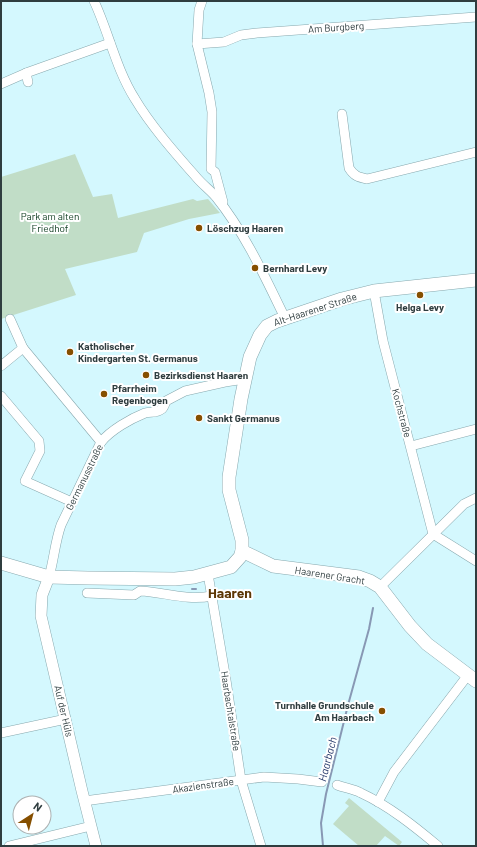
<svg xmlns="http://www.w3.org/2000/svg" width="477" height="847" font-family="Barlow,sans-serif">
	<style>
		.green { fill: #c1ddc7 }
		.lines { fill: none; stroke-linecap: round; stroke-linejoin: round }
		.stream { stroke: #8898b4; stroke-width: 2 }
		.minor-casing { stroke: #87a8ae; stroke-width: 10 }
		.tertiary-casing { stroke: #87a8ae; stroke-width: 12 }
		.secondary-casing { stroke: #87a8ae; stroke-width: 14 }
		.minor { stroke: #fff; stroke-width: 9 }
		.tertiary { stroke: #fff; stroke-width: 11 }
		.secondary { stroke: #fff; stroke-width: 13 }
		.poi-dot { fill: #864f00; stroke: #fff; stroke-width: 1.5 }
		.labels { text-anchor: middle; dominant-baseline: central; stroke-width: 4; stroke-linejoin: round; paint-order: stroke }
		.street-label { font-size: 10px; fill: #2f3d3f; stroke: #fff }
		.park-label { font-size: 10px; fill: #08371a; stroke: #fff }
		.poi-label { font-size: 10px; font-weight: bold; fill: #2f3d3f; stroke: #fff; text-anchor: start }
		.water-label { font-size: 11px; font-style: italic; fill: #26396a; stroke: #fff }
		.district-label { font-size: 14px; font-weight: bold; fill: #5d3705; stroke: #fff }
	</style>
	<rect width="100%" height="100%" fill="#d4f8fe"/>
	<!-- green -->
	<g class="green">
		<path d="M 75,154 L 93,197 L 112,194 L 118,218 L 193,199 L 197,201 L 208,199 L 220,213 L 189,219 L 144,233 L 137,252 L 65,269 L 76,295 L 1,319 L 1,177 Z"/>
		<path d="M 349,798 L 402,842 L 399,846 L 385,836 L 376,846 L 359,846 L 333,824 L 349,806 L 345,803 Z"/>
	</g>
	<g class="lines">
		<!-- stream -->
		<g class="stream">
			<path d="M 192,589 L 196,589"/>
			<path d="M 323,846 L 321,823 L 326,794 L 348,705 L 369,629 L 373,608"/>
		</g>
		<!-- minor casing -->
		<g class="minor-casing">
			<g id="minor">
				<path d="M 94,1 C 109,33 116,69 135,99 C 151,126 176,154 197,178 C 203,185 210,190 216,197 C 245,233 265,277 285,318"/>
				<path d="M 202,1 L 199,10 L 197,44 L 209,93 L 212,112 L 211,169 L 215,172 L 223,202"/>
				<path d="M 197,44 L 224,42 L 241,35 L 257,33 L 476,17"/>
				<path d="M 26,73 L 110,43"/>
				<path d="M 1,84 L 26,73 L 28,82"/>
				<path d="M 342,114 L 349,168 C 354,176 358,177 367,179 L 476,152"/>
				<path d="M 374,291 L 383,341 L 433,534"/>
				<path d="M 10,319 L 23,348 L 101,442"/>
				<path d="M 1,366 L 23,348"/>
				<path d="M 1,396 L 39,441 L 40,451 L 25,481 L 72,502"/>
				<path d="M 411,446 L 476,429"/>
				<path d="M 433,534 L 476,561"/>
				<path d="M 208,574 L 226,680 L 241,780 L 261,846"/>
				<path d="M 49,577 C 54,559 55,542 61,525 L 101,442 C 111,430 130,419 145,413 C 151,411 156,414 162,409 C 164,407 165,404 166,401 L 185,391 L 225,382 L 245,379"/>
				<path d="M 380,587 L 464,504 L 476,498"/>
				<path d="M 87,593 L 134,595 L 140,591 C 164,592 186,601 212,596"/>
				<path d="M 1,733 L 66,719"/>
				<path d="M 337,785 C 345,788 354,789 361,793 C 389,806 414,826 438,846"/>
				<path d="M 84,801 L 264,777 L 298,779 L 322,782"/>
				<path d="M 378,802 L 394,772 L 468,675"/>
				<path d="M 9,846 L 91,826"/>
			</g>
		</g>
		<!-- tertiary casing -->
		<g class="tertiary-casing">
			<path id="tertiary" d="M 49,577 L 42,595 L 41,616 L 82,791 L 96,846"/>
		</g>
		<!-- secondary casing -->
		<g class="secondary-casing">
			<g id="secondary">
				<path d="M 242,551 L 273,566 L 359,577 L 370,581 L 380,587 L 410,626 L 427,644 L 476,681"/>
				<path d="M 1,563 L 49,577 L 88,578 L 175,579 L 194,577 L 231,567 L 240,557 L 242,551 L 242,540 L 229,490 L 229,477 L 241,399 L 250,357 L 260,335 L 267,326 L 277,321 L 342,299 L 374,291 L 476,280"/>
			</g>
		</g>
		<!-- minor -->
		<use href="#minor" class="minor"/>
		<!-- tertiary -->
		<use href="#tertiary" class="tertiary"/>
		<!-- secondary -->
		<use href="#secondary" class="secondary"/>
	</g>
	<!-- markers -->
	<g class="poi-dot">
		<circle cx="199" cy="228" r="4"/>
		<circle cx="255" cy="268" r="4"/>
		<circle cx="420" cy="295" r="4"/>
		<circle cx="70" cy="352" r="4"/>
		<circle cx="146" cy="375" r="4"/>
		<circle cx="104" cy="394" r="4"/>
		<circle cx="199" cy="418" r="4"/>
		<circle cx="382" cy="711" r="4"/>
	</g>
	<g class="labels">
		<!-- street labels -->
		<g class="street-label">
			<text transform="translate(336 27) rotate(-4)">Am Burgberg</text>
			<text transform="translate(315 309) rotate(-18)">Alt-Haarener Straße</text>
			<text transform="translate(402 413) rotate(75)">Kochstraße</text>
			<text transform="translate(84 477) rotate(-64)">Germanusstraße</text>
			<text transform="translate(330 575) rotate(9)">Haarener Gracht</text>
			<text transform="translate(64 711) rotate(77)">Auf der Hüls</text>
			<text transform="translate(231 711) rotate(81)">Haarbachtalstraße</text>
			<text transform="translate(203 785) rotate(-8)">Akazienstraße</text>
		</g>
		<!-- park labels -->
		<g class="park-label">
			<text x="50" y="216">Park am alten<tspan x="50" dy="12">Friedhof</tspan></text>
		</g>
		<!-- poi labels -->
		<g class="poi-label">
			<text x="207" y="228">Löschzug Haaren</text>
			<text x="263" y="268">Bernhard Levy</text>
			<text x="420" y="307" text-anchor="middle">Helga Levy</text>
			<text x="78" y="346">Katholischer<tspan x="78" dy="12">Kindergarten St. Germanus</tspan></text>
			<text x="154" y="375">Bezirksdienst Haaren</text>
			<text x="112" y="388">Pfarrheim<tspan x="112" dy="12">Regenbogen</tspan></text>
			<text x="207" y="418">Sankt Germanus</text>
			<text x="374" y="705" text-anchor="end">Turnhalle Grundschule<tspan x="374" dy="12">Am Haarbach</tspan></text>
		</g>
		<!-- water labels -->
		<g class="water-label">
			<text transform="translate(327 759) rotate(-76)">Haarbach</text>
		</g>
		<!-- district labels -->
		<g class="district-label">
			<text x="230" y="592">Haaren</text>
		</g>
	</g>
	<!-- border -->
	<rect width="477" height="847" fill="none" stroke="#2f3d3f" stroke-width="4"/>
	<!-- north arrow -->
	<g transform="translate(32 815) rotate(36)"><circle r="19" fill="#ffffff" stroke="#acb1b2"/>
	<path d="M0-3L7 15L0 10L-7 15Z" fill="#864f00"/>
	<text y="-6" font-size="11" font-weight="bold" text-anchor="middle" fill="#2f3d3f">N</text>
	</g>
</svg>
